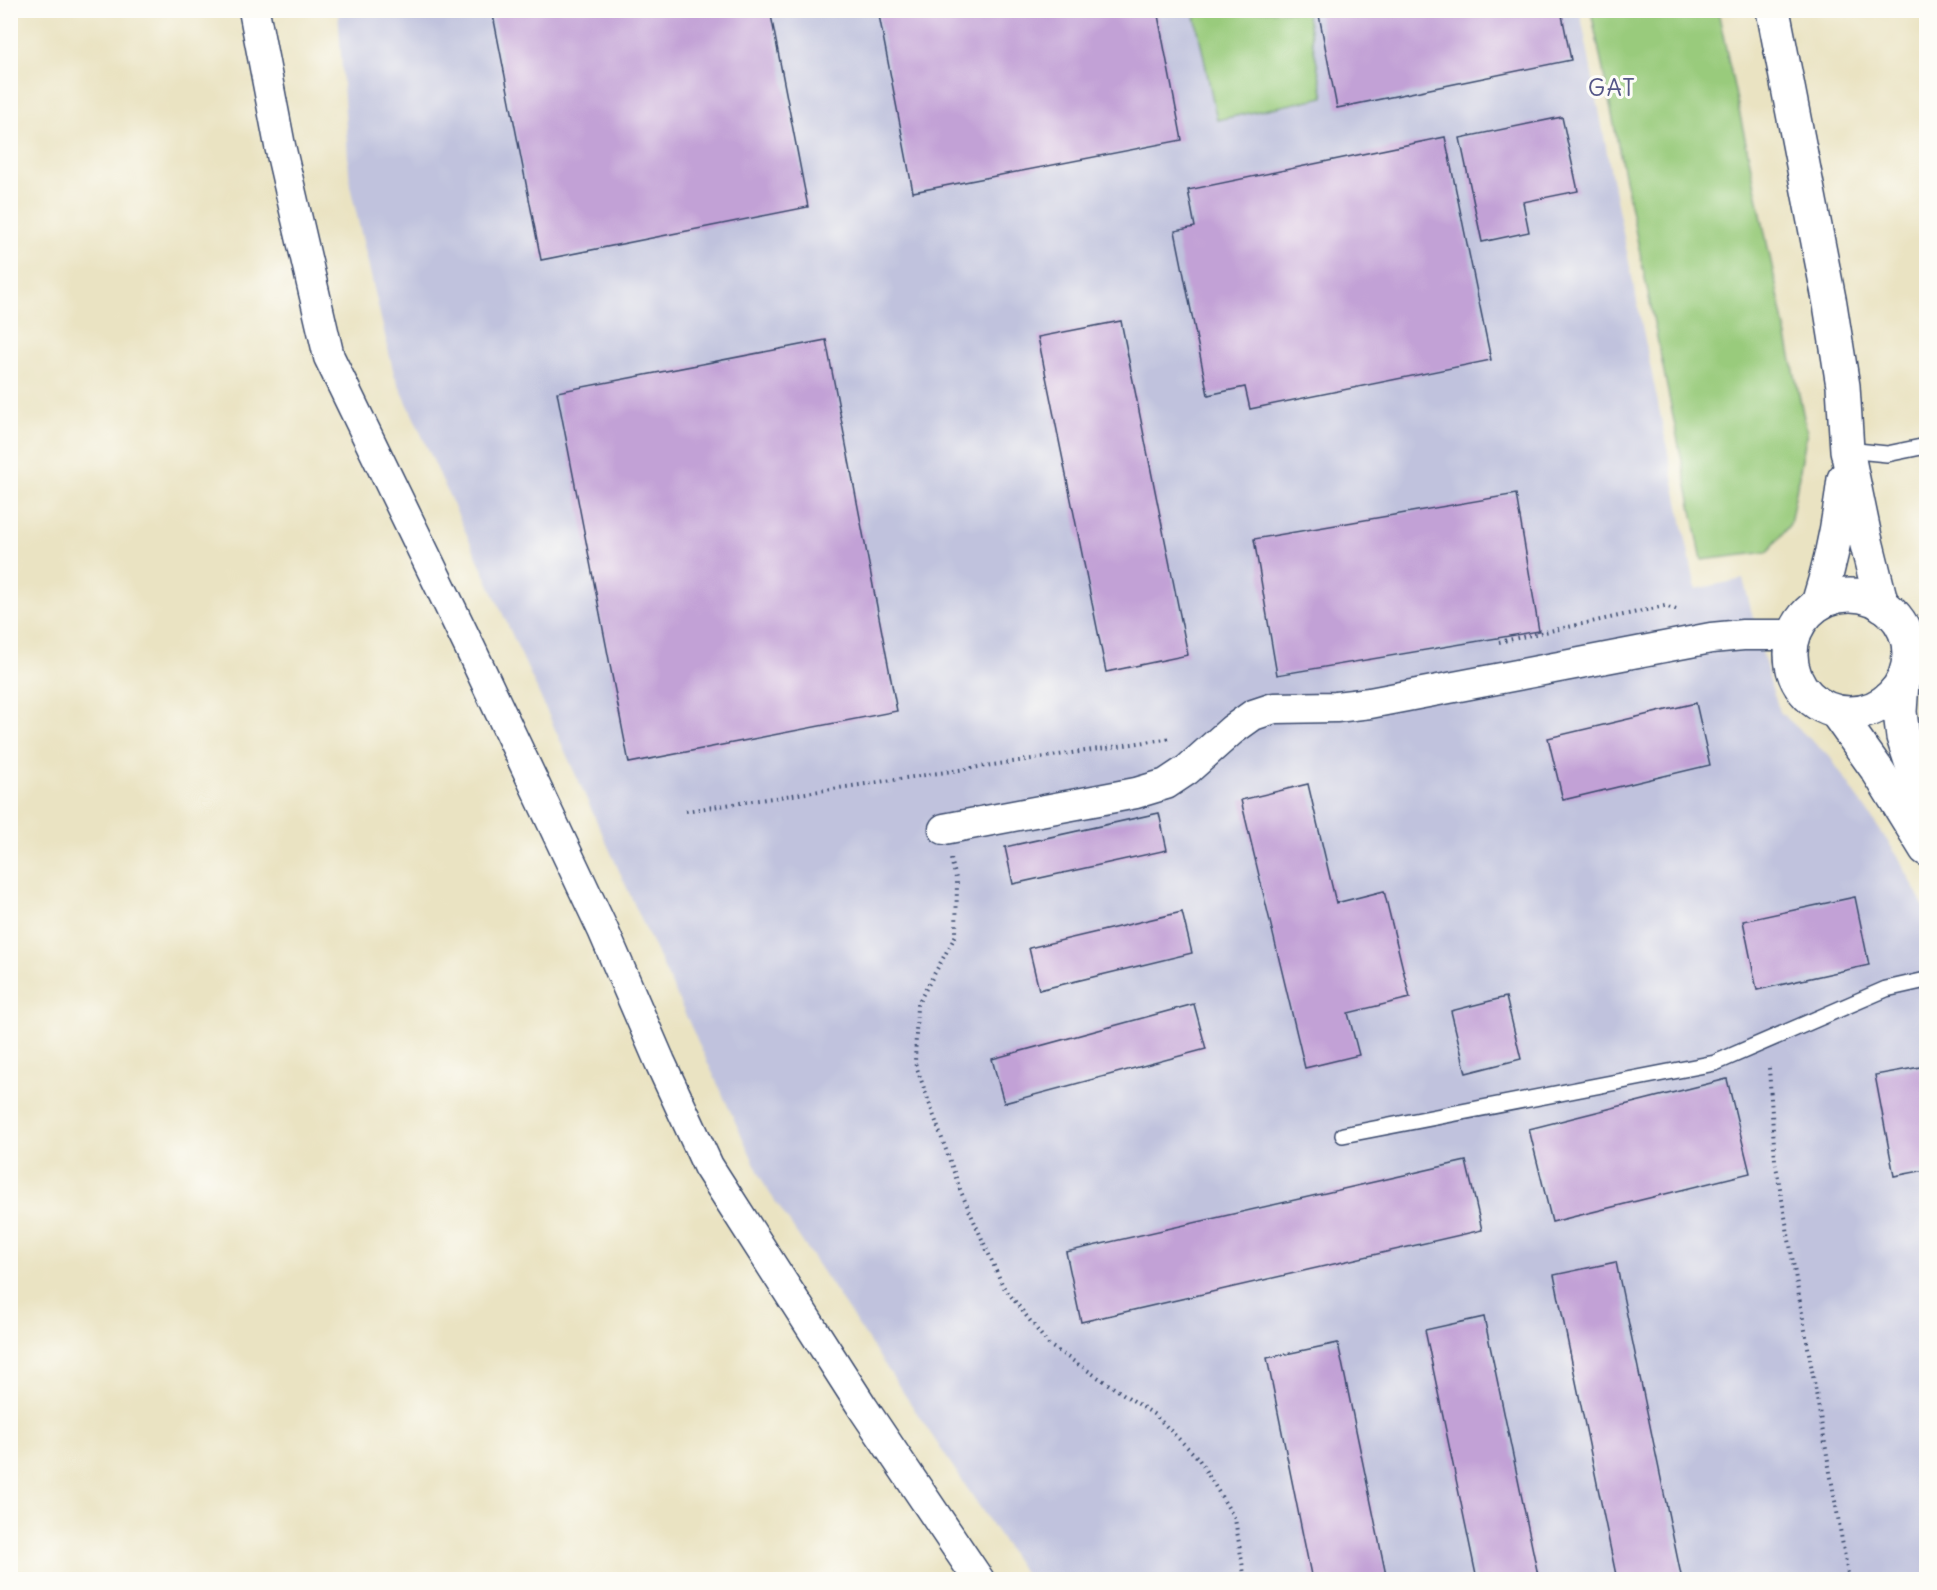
<svg xmlns="http://www.w3.org/2000/svg" width="1937" height="1590" font-family="Delius,sans-serif">
	<style>
		.industrial { fill: #c0c2dd }
		.green { fill: #99cb7b; stroke: #5a7d6c; stroke-width: 1.5 }
		.building { fill: #c2a1d6 }
		.lines { fill: none; stroke-linecap: round; stroke-linejoin: round }
		.lane-casing { stroke: #3a4a6d; stroke-width: 18 }
		.street-casing { stroke: #3a4a6d; stroke-width: 33 }
		.secondary-casing { stroke: #3a4a6d; stroke-width: 36 }
		.path { stroke: #3a4a6d; stroke-width: 4; stroke-dasharray: 1.5 4.5; stroke-linecap: butt }
		.lane { stroke: #fff; stroke-width: 15 }
		.street { stroke: #fff; stroke-width: 30 }
		.secondary { stroke: #fff; stroke-width: 33 }
		.labels { text-anchor: middle; dominant-baseline: central; stroke-width: 6; stroke-linejoin: round; paint-order: stroke }
		.quarter-label { font-size: 24px; letter-spacing: 1.5px; fill: #555788; stroke: #fdfcf7 }
	</style>
	<rect width="100%" height="100%" fill="#fdfcf7"/>
	<filter id="ink" filterUnits="userSpaceOnUse"><feTurbulence type="fractalNoise" baseFrequency=".0167" numOctaves="2"/><feDisplacementMap in="SourceGraphic" scale="12" xChannelSelector="R" yChannelSelector="G"/><feConvolveMatrix kernelMatrix="1 2 1 2 8 2 1 2 1" color-interpolation-filters="sRGB"/></filter>
	<filter id="wash" filterUnits="userSpaceOnUse"><feTurbulence type="fractalNoise" baseFrequency=".008" numOctaves="4" result="noise"/><feDisplacementMap in="SourceGraphic" scale="24" xChannelSelector="R" yChannelSelector="G"/><feGaussianBlur stdDeviation="1.35" result="paint"/><feColorMatrix in="noise" values="0 0 0 0 0 0 0 0 0 0 0 0 0 0 0 0 0 1.4 0 .05"/><feComposite in="paint" operator="in"/></filter>
	<g filter="url(#wash)">
		<rect width="100%" height="100%" fill="#eae3c2"/>
		<!-- industrial -->
		<path class="industrial" d="M 338,11 L 1580,11 L 1615,194 L 1696,589 L 1743,579 L 1772,689 L 1780,712 L 1830,757 L 1899,858 L 1926,911 L 1926,1579 L 1028,1579 L 765,1186 L 641,919 L 394,374 L 350,186 Z"/>
		<!-- green -->
		<g class="green">
			<path d="M 1194,11 L 1306,11 L 1324,97 L 1217,120 Z"/>
			<path d="M 1591,11 L 1718,11 L 1807,432 L 1790,524 L 1768,552 L 1702,560 Z"/>
		</g>
		<g id="blocks">
			<!-- building -->
			<g class="building">
				<path d="M 492,10 L 770,10 L 808,207 L 541,260 Z"/>
				<path d="M 878,10 L 1157,10 L 1182,140 L 913,192 Z"/>
				<path d="M 1318,10 L 1561,10 L 1571,60 L 1337,108 Z"/>
				<path d="M 1562,117 L 1578,191 L 1523,202 L 1529,232 L 1482,242 L 1460,138 Z"/>
				<path d="M 1445,137 L 1491,360 L 1250,409 L 1245,387 L 1208,395 L 1175,231 L 1195,227 L 1188,190 Z"/>
				<path d="M 1121,321 L 1188,655 L 1106,672 L 1038,337 Z"/>
				<path d="M 826,340 L 897,711 L 629,763 L 557,392 Z"/>
				<path d="M 1516,494 L 1539,631 L 1277,675 L 1254,539 Z"/>
				<path d="M 1696,703 L 1710,765 L 1563,800 L 1548,738 Z"/>
				<path d="M 1308,784 L 1336,903 L 1384,891 L 1410,998 L 1348,1013 L 1359,1055 L 1305,1068 L 1241,800 Z"/>
				<path d="M 1159,813 L 1167,850 L 1013,884 L 1005,847 Z"/>
				<path d="M 1855,897 L 1869,965 L 1757,990 L 1743,921 Z"/>
				<path d="M 1182,912 L 1192,953 L 1039,990 L 1029,948 Z"/>
				<path d="M 1506,997 L 1521,1059 L 1466,1073 L 1451,1011 Z"/>
				<path d="M 1194,1004 L 1206,1049 L 1004,1103 L 992,1059 Z"/>
				<path d="M 1926,1066 L 1926,1170 L 1894,1176 L 1875,1075 Z"/>
				<path d="M 1727,1079 L 1750,1173 L 1552,1222 L 1529,1129 Z"/>
				<path d="M 1466,1161 L 1482,1230 L 1081,1322 L 1066,1252 Z"/>
				<path d="M 1616,1262 L 1682,1580 L 1617,1580 L 1554,1275 Z"/>
				<path d="M 1484,1317 L 1539,1580 L 1477,1580 L 1425,1330 Z"/>
				<path d="M 1338,1343 L 1387,1580 L 1312,1580 L 1267,1358 Z"/>
			</g>
		</g>
	</g>
	<g filter="url(#ink)">
		<use href="#blocks" fill-opacity="0" stroke="#3a4a6d" stroke-width="1.5"/>
		<g class="lines">
			<!-- lane casing -->
			<g class="lane-casing">
				<g id="lane">
					<path d="M 1847,450 L 1887,454 L 1926,446"/>
					<path d="M 1343,1135 L 1715,1063 L 1886,989 L 1926,980"/>
				</g>
			</g>
			<!-- street casing -->
			<g class="street-casing">
				<g id="street">
					<path d="M 254,10 L 280,146 L 329,357 L 471,650 L 603,930 L 660,1062 L 708,1166 L 863,1408 L 979,1580"/>
					<path d="M 1908,644 L 1926,640"/>
					<path d="M 944,829 L 1136,793 L 1166,784 L 1187,770 L 1232,730 L 1253,715 L 1274,708 L 1336,707 L 1370,703 L 1711,638 L 1743,635 L 1794,635"/>
				</g>
			</g>
			<!-- secondary casing -->
			<g class="secondary-casing">
				<g id="secondary">
					<path d="M 1773,10 L 1830,304 L 1843,386 L 1847,450 L 1865,537 L 1882,605"/>
					<circle cx="1850" cy="654" r="59"/>
					<path d="M 1818,604 C 1831,563 1839,522 1844,479"/>
					<path d="M 1902,682 L 1900,712 L 1903,737 L 1926,808"/>
					<path d="M 1836,712 L 1878,771 L 1926,849"/>
				</g>
			</g>
			<!-- path -->
			<g class="path">
				<path d="M 1499,642 L 1665,606 L 1679,611"/>
				<path d="M 686,811 L 1172,738"/>
				<path d="M 951,859 L 957,882 L 956,935 L 917,1005 L 915,1063 L 961,1192 L 1003,1286 L 1049,1345 L 1155,1415 L 1198,1458 L 1235,1519 L 1245,1580"/>
				<path d="M 1769,1068 L 1775,1160 L 1849,1580"/>
			</g>
			<!-- lane -->
			<use href="#lane" class="lane"/>
			<!-- street -->
			<use href="#street" class="street"/>
			<!-- secondary -->
			<use href="#secondary" class="secondary"/>
		</g>
	</g>
	<g class="labels">
		<!-- quarter labels -->
		<g class="quarter-label">
			<text x="1612" y="87">GAT</text>
		</g>
	</g>
	<!-- margin -->
	<rect width="1937" height="1590" fill="none" stroke="#fdfcf7" stroke-width="36"/>
</svg>
